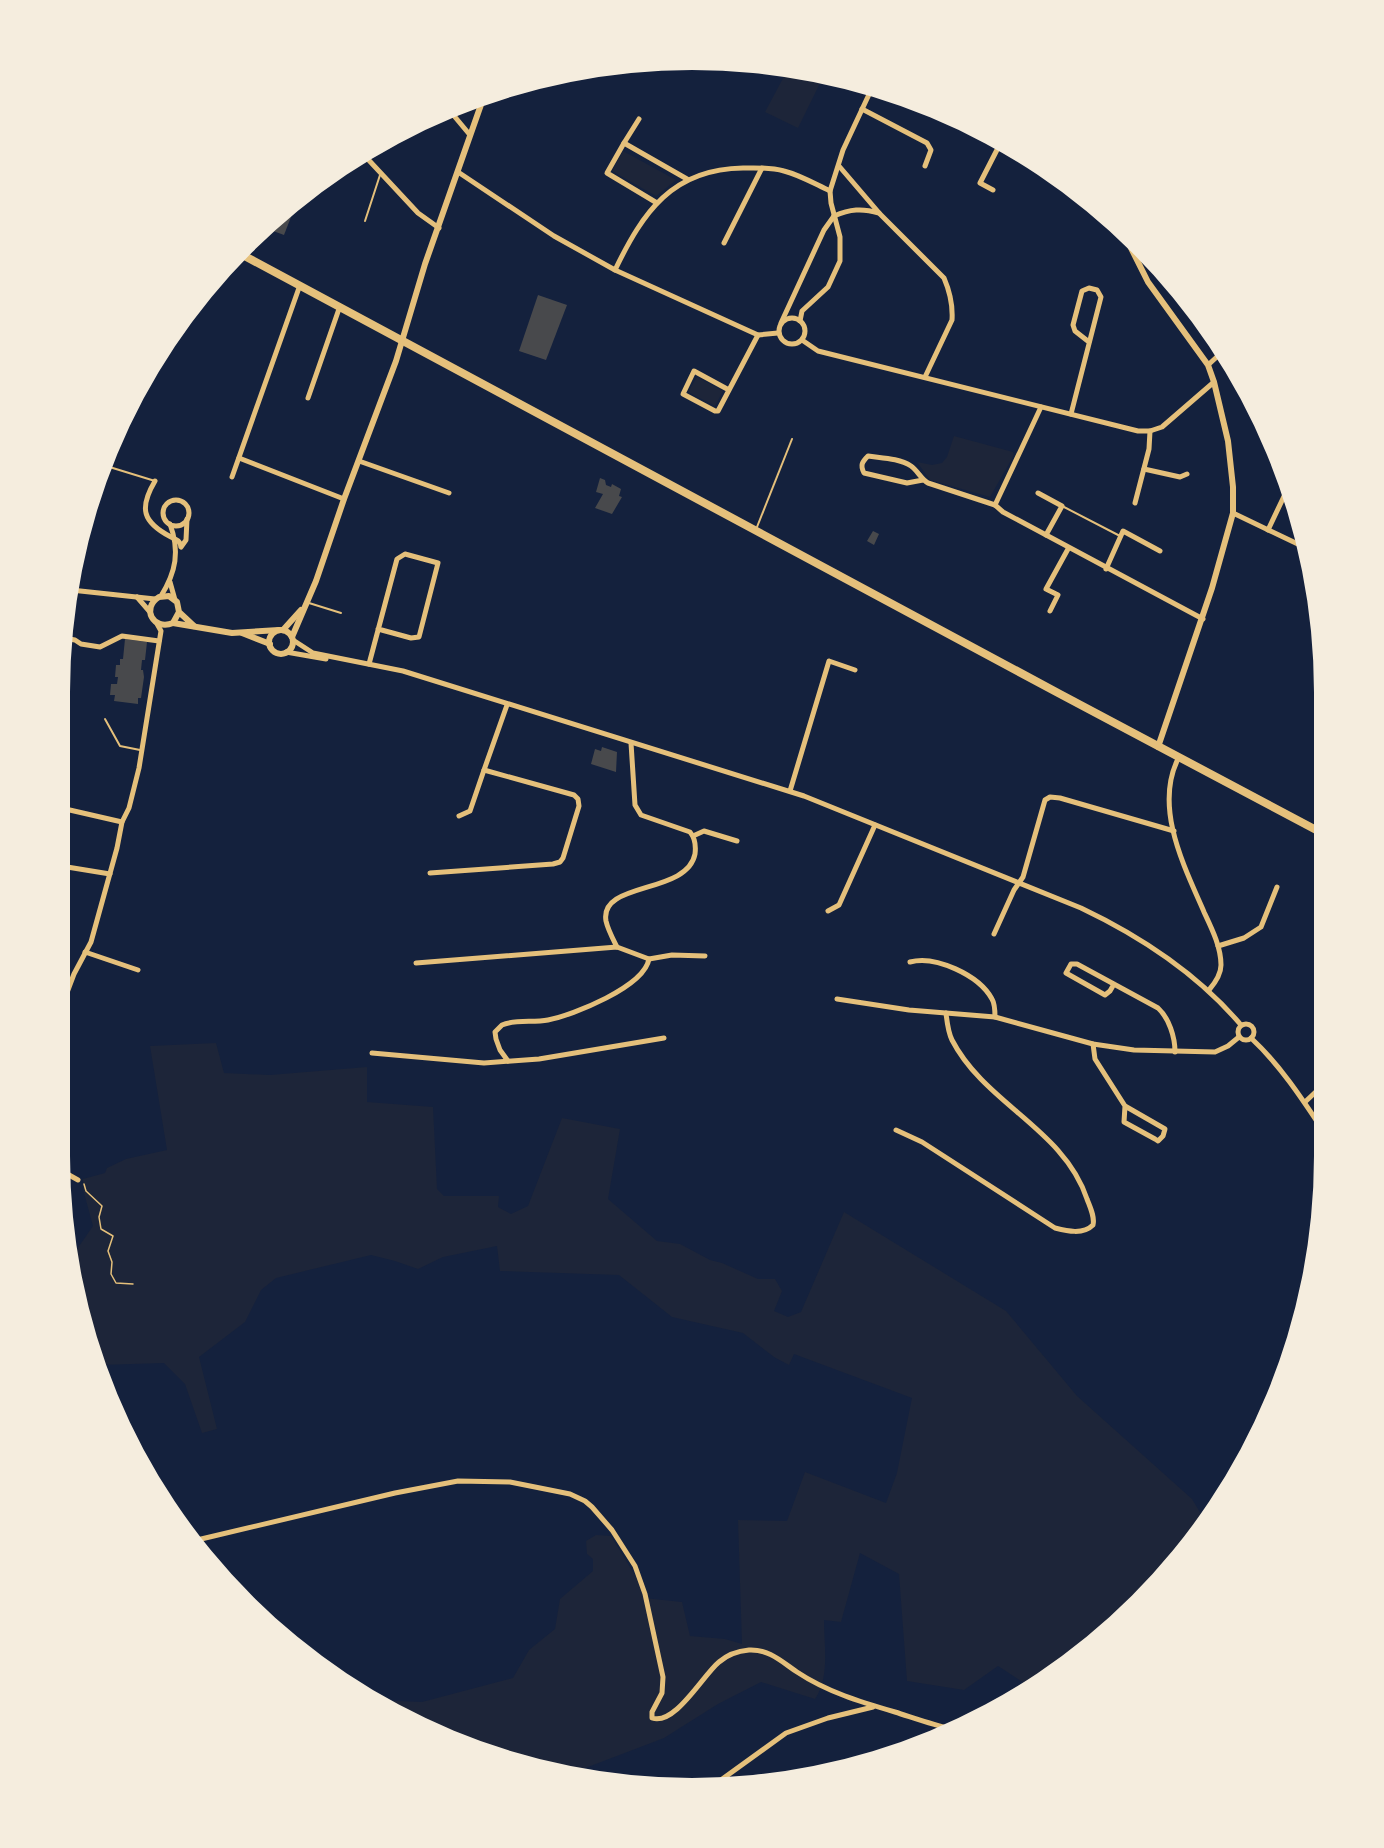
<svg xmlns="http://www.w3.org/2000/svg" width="1384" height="1848" font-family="'Roboto Condensed',sans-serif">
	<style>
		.green { fill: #1d2539 }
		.building { fill: #48494c }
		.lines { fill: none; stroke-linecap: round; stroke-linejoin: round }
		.path { stroke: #e5c07b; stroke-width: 1.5 }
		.service { stroke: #e5c07b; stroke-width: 2 }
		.minor { stroke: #e5c07b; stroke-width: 5 }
		.tertiary { stroke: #e5c07b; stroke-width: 6 }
		.primary { stroke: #e5c07b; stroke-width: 8 }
	</style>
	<rect width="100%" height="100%" fill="#14213d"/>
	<!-- green -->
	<g class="green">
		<path d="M 788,69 L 823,77 L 798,128 L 765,112 Z"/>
		<path d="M 623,151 L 676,180 L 656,196 L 612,171 Z"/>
		<path d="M 697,377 L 723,391 L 715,406 L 688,392 Z"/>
		<path d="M 954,436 L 1013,452 L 1014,455 L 990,497 L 930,480 L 917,462 L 932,465 L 942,463 L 947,457 Z"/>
		<path d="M 216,1043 L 224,1073 L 270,1075 L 367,1067 L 367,1102 L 433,1107 L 437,1189 L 444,1196 L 499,1196 L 498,1207 L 511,1214 L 528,1206 L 562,1118 L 620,1129 L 608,1199 L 657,1241 L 680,1244 L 710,1260 L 722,1263 L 758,1279 L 775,1279 L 782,1291 L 774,1311 L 788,1317 L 801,1312 L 844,1212 L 1006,1311 L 1077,1396 L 1192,1499 L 1204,1519 L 1204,1522 L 1167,1573 L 1087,1648 L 1027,1685 L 998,1666 L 964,1690 L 907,1681 L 899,1574 L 860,1553 L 841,1622 L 824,1620 C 824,1646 830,1677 815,1699 L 761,1682 L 718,1704 L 664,1738 L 567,1775 L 412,1723 L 373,1700 L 422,1702 L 513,1678 L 529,1650 L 555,1629 L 560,1599 L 593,1571 L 593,1559 L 587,1554 L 586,1541 L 596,1535 L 611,1536 L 636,1577 L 644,1598 L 682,1602 L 690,1636 L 725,1639 L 742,1644 L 738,1520 L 787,1521 L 805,1472 L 886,1503 L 897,1473 L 912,1398 L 794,1354 L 789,1365 L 774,1357 L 743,1333 L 672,1317 L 619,1275 L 500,1271 L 497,1246 L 443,1257 L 418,1269 L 395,1261 L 371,1255 L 276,1278 L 261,1290 L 245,1322 L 199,1357 L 217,1429 L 202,1433 L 185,1384 L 164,1363 L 100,1365 L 82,1320 L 73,1255 L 93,1226 L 83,1189 L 83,1179 L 105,1173 L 107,1168 L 126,1159 L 167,1150 L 150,1046 Z"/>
	</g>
	<!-- building -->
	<g class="building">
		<path d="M 293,203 L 296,204 L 284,235 L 265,228 Z"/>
		<path d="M 538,295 L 567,305 L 546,360 L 519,351 Z"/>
		<path d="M 600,478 L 605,480 L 606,485 L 611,487 L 612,484 L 621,489 L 619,496 L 622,497 L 612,514 L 595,508 L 603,494 L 596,492 Z"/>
		<path d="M 873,531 L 879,534 L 874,545 L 867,541 Z"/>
		<path d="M 125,639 L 147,642 L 145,660 L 142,660 L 141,670 L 143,670 L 144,677 L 141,698 L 138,698 L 138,704 L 114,701 L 115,695 L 110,695 L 111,684 L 117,684 L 118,677 L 115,677 L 116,665 L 120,665 L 120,659 L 123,659 Z"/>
		<path d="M 602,747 L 617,752 L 616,772 L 591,764 L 595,749 L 601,751 Z"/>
	</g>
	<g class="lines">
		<!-- path -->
		<path class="path" d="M 84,1184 L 86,1191 L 102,1206 L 99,1217 L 101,1229 L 113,1236 L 108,1251 L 112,1262 L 111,1274 L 116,1283 L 133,1284"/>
		<!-- service -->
		<g class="service">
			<path d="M 365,221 L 380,175"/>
			<path d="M 103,465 L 155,481"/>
			<path d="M 1064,507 L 1120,536"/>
			<path d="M 757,527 L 792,439"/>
			<path d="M 309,603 L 341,613"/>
			<path d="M 105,719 L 120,746 L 140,750"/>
		</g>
		<!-- minor -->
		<g class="minor">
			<path d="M 862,109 L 927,143 L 931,150 L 925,166"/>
			<path d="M 450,111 L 470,135"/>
			<path d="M 624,143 L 639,119"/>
			<path d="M 364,155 L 418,213 L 439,228"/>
			<path d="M 839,166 L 880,214 L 944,278 C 950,292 953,305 952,320 L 925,377"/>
			<path d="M 458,172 L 554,236 L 615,270 L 758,335 L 778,333"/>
			<path d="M 993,190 L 980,183 L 1001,142"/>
			<path d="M 657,203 L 607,173 L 624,143 L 687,179"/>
			<path d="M 834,216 C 850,209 862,208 879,213"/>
			<path d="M 724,243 L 762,168"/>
			<path d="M 615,270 C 643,212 672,169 743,168 C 757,168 770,167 784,171 C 800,175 815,184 830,191"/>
			<circle cx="792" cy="331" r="13"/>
			<path d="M 800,321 L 802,311 L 828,287 L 840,261 L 840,237 L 831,203 L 830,191 L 843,150 L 872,88"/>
			<path d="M 781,323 L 824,230 L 834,216"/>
			<path d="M 802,340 L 818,351 L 1138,431 L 1150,431 L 1162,427 L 1214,382"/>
			<path d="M 1208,365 L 1220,354"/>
			<path d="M 729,390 L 694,371 L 683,394 L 715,411 L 718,411 L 758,335"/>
			<path d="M 308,398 L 340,306"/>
			<path d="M 1041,407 L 995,505 L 1003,512 L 1203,619"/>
			<path d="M 1071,414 L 1101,297 L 1097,290 L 1089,288 L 1082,291 L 1073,325 L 1075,331 L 1089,342"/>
			<path d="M 239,458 L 344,499"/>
			<path d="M 359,461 L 449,493"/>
			<path d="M 1144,469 L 1180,477 L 1187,474"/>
			<path d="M 232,477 L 300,285"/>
			<path d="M 923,480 L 907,483 L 864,473 C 860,465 862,462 868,456 C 881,458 899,458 911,466 C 918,471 921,479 928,483 L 995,505"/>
			<path d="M 155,481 C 139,508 142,522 171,537 C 177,540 179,540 181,546"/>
			<path d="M 1038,493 L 1062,506 L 1046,535"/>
			<circle cx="176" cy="513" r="13"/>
			<path d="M 1135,503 L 1149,449 L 1150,431"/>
			<path d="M 1233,513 L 1302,546"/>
			<path d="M 1268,530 L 1287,490"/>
			<path d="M 181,547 L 186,540 L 187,519"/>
			<path d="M 1106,569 L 1123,531 L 1160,551"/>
			<path d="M 170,582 L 175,600"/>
			<path d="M 71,590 L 155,599"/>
			<path d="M 161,596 C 176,572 180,551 170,524"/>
			<path d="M 137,597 L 150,612"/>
			<path d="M 1050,611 L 1058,595 L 1046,589 L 1068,549"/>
			<path d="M 63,638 L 75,640 L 81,644 L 100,647 L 122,636 L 159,641"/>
			<path d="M 293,640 L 313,653 L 403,671 L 804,796 L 1081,908 C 1142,937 1197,973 1241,1025"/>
			<path d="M 286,652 L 326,659"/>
			<path d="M 369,664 L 397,559 L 405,554 L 438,563 L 419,637 L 411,638 L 378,629"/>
			<path d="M 1179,757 C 1153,806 1184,866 1204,912 C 1212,929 1221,947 1221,965 C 1221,975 1215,983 1209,990"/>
			<path d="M 790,791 L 829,661 L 855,670"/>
			<path d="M 61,808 L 122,822"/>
			<path d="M 459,816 L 470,811 L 484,770"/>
			<path d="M 693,836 L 704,831 L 737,841"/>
			<path d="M 61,866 L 110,874"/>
			<path d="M 430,873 L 553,864 L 560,862 L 563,858 L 579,806 L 578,799 L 574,795 L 484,770 L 507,705"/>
			<path d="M 828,911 L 839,905 L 875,825"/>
			<path d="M 994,934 L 1014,890 L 1023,877 L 1045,800 L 1050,797 L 1060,798 L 1174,831"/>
			<path d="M 1218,946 L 1244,938 L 1261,927 L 1277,887"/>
			<path d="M 617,947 C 613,939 608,930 606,921 C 599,881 687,895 695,854 C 696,846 695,838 690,832 L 641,815 L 635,805 L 631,743"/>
			<path d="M 85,952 L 138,970"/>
			<path d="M 649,959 L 672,955 L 705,956"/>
			<path d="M 910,962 C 935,955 979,975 992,999 C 995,1004 995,1011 995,1017"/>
			<path d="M 416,963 L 617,947 L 649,959 C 644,987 573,1015 548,1020 C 533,1023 516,1019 502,1025 L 495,1032 L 496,1039 L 500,1050 L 508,1061"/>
			<path d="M 1114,984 L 1110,991 L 1105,995 L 1066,973 L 1071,964 L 1077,964 L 1158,1008 C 1169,1018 1175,1037 1175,1052"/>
			<path d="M 837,999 L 909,1010 L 995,1017 L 1093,1044 L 1134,1050 L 1215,1052 L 1228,1046 L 1239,1037"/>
			<path d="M 60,1011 L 74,974 L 91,942 L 117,848 L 122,822 L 129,808 L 139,768 L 161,631 L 156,622"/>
			<circle cx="1246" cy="1032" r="8"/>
			<path d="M 1251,1038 C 1279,1064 1301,1097 1322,1129"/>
			<path d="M 1093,1044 L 1095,1059 L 1125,1106 L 1165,1129 L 1163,1136 L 1158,1141 L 1155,1139 L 1124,1122 L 1125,1106"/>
			<path d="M 372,1053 L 484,1063 L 539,1059 L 664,1038"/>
			<path d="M 1305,1102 L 1322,1086"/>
			<path d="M 896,1130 L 922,1142 L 1055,1228 C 1067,1231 1083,1235 1093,1225 C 1095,1217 1090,1207 1087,1199 C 1064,1129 985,1104 952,1040 C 948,1032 947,1022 946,1013"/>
			<path d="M 62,1171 L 78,1180"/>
			<path d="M 197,1540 L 395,1493 L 458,1481 L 510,1482 L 570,1494 L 585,1501 L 592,1507 L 612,1530 L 635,1566 L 645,1594 L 663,1677 L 662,1693 L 652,1712 L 652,1718 C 675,1726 703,1675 719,1662 C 727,1655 738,1651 749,1650 C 769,1649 782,1662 797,1672 C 827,1692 861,1702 895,1712 C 914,1718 933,1725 952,1729"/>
			<path d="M 714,1785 L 786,1733 L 828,1718 L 873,1707"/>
		</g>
		<!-- tertiary -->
		<g class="tertiary">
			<path d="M 1123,232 L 1148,282 L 1208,365 L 1214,382 L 1228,441 L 1233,487 L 1233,513 L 1212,588 L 1158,747"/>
			<path d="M 179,612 L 173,623 C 153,631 141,608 159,597 L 169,596 L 177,602 L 179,612 L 194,626"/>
			<path d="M 173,623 L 232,633 L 279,630"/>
			<path d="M 283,630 L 301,610"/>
			<circle cx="281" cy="642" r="12"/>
			<path d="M 242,633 L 270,644"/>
			<path d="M 292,637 L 316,581 L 344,499 L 396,361 L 425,264 L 483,99"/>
		</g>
		<!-- primary -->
		<path class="primary" d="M 239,253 L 1060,694 L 1320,832"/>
	</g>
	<!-- crop -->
	<path d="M0 0H1384V1848H0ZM692 70H692A622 622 0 0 1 1314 692V1156A622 622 0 0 1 692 1778H692A622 622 0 0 1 70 1156V692A622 622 0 0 1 692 70Z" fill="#f5edde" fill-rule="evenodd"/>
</svg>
